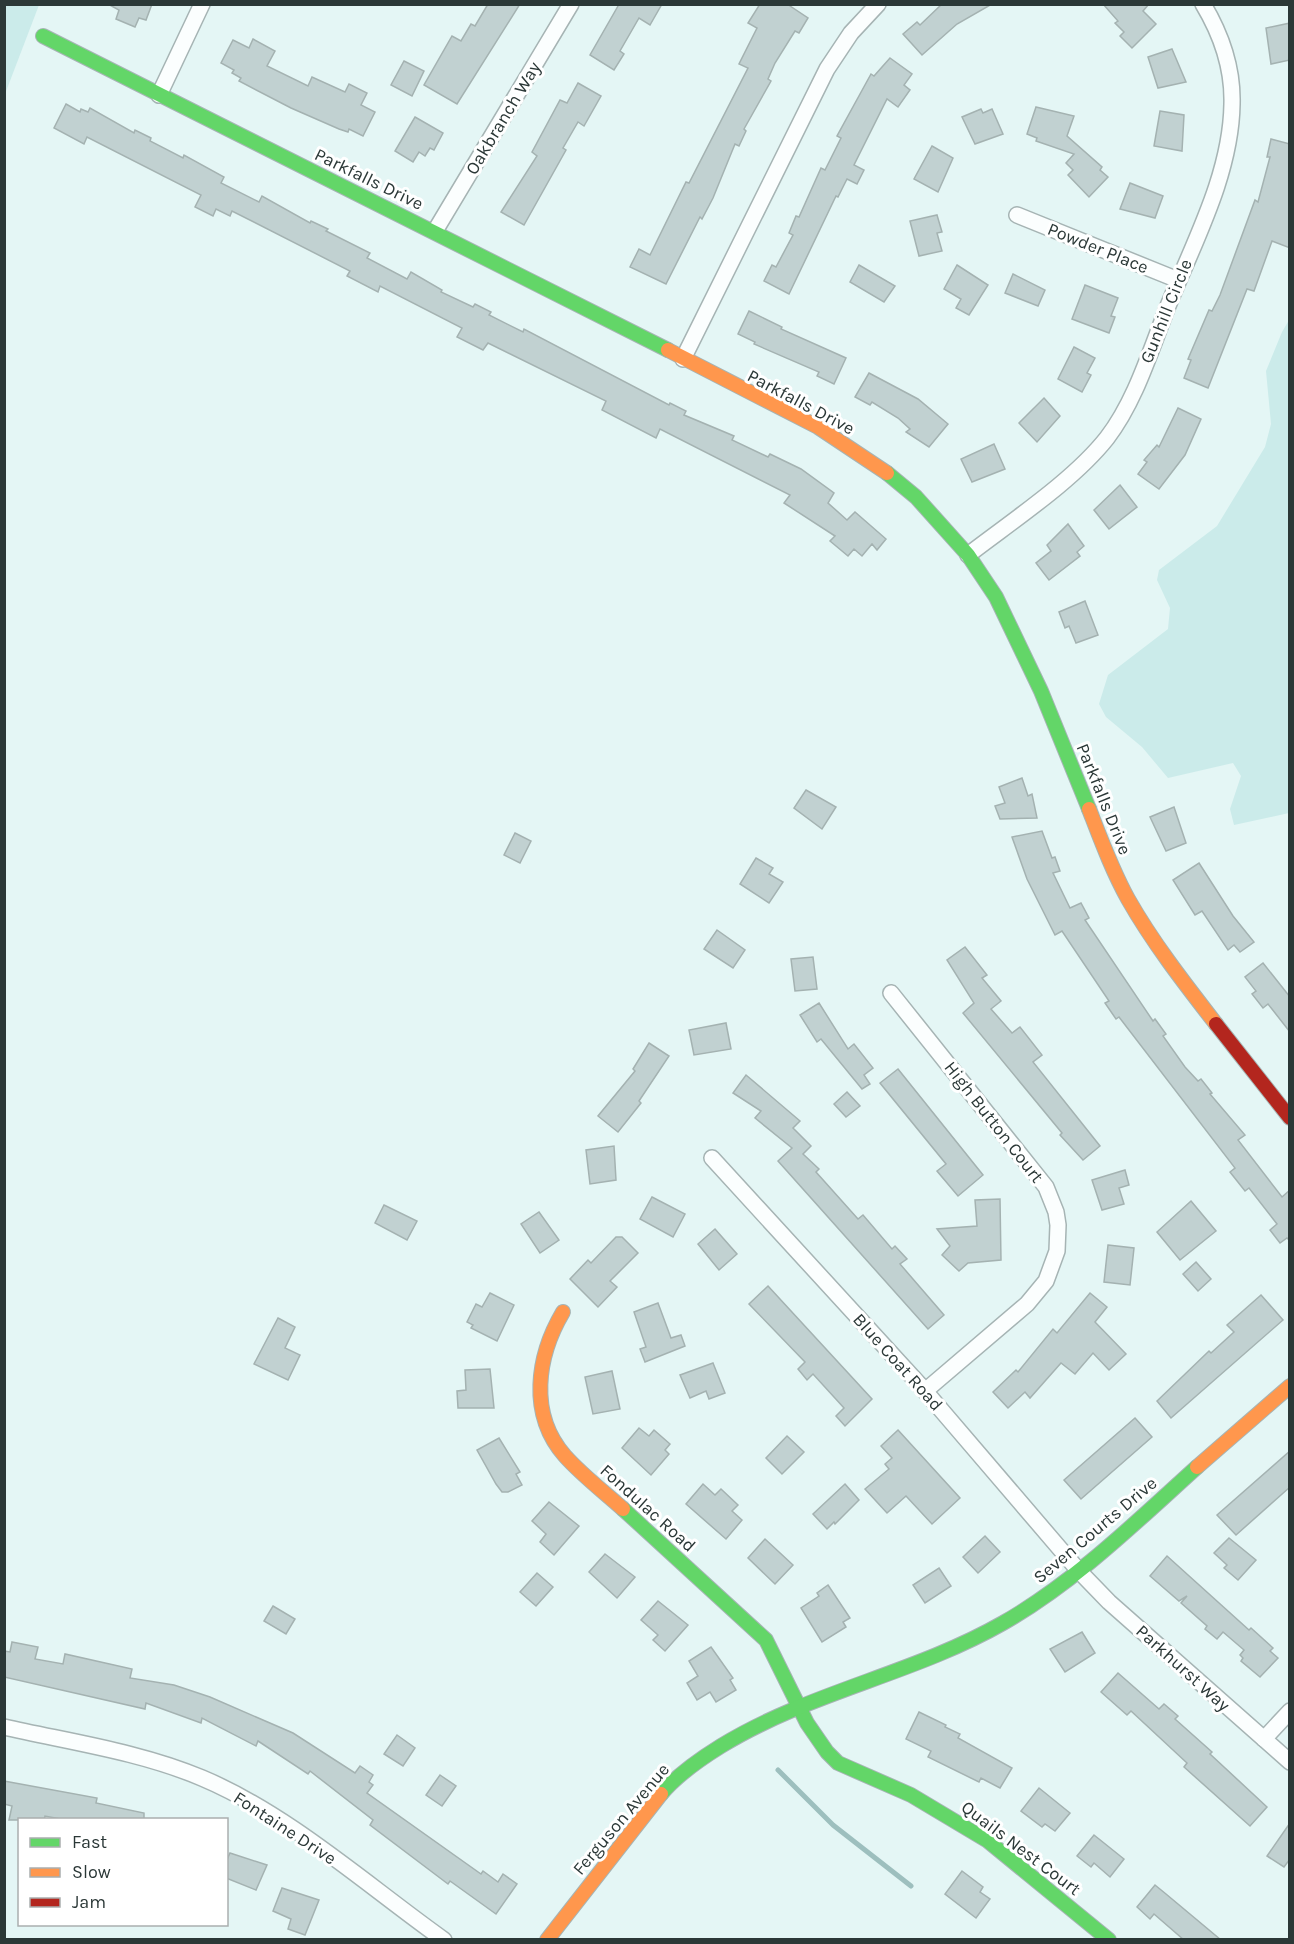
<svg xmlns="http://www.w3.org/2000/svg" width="1294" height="1944" font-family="Karla,sans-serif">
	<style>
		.green { fill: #cbebea }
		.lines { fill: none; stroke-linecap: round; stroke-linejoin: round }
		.stream { stroke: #9dbfbe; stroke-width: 5 }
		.building { fill: #c1d1d1; stroke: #a4b2b1; stroke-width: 1.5 }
		.street-casing { stroke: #a6b4b4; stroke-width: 18 }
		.fast-casing { stroke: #a6b4b4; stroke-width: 16 }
		.slow-casing { stroke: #a6b4b4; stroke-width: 16 }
		.jam-casing { stroke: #a6b4b4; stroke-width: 16 }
		.street { stroke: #fbfefe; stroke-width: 15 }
		.fast { stroke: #63d668; stroke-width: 14 }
		.slow { stroke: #ff974d; stroke-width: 14 }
		.jam { stroke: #b3261e; stroke-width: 14 }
		.labels { text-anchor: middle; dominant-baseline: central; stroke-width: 6; stroke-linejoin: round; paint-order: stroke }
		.street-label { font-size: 18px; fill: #2b3837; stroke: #fff }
	</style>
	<rect width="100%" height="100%" fill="#e4f6f5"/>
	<!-- green -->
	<g class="green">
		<path d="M 5,4 L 39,5 L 5,94 L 4,5 Z"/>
		<path d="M 1289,320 L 1289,813 L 1234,825 L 1230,809 L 1241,776 L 1233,763 L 1168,778 L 1142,747 L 1106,717 L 1099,704 L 1108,675 L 1168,629 L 1170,608 L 1157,580 L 1159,570 L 1217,526 L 1265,447 L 1271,424 L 1266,371 L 1282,332 Z"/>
	</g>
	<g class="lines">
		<!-- stream -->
		<path class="stream" d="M 778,1770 L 833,1825 L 911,1886"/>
	</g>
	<!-- building -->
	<g class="building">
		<path d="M 108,4 L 152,4 L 146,20 L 139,18 L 135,27 L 116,19 L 119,10 Z"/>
		<path d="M 488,4 L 520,4 L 457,104 L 424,85 L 452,36 L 461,41 L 471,24 L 475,26 Z"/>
		<path d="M 615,4 L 662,4 L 650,25 L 639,18 L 620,51 L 624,54 L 614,70 L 590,55 L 618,6 Z"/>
		<path d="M 760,4 L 787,4 L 808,18 L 799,33 L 795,31 L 775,63 L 768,79 L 771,81 L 744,129 L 746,131 L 739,146 L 735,144 L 713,198 L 702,219 L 700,217 L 666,284 L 630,267 L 639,249 L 650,255 L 686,182 L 689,183 L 748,68 L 739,64 L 757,28 L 748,23 Z"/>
		<path d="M 942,4 L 992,4 L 957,24 L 922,55 L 903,34 L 917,22 L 920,25 Z"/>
		<path d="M 1103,4 L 1149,4 L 1143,11 L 1156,24 L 1132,48 L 1120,36 L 1124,32 L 1115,23 L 1118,21 Z"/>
		<path d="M 1290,23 L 1290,60 L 1271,64 L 1266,28 Z"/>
		<path d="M 253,39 L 275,51 L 267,66 L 308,86 L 312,77 L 345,92 L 349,84 L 367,93 L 361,105 L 375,112 L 363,136 L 349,129 L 348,132 L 339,129 L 291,108 L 239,81 L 241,78 L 232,73 L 234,70 L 221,63 L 233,40 L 249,48 Z"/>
		<path d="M 1172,49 L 1186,82 L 1158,88 L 1148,57 Z"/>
		<path d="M 890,58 L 912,74 L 904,85 L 910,90 L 898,107 L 887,99 L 854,165 L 864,170 L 857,184 L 847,179 L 838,197 L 836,196 L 789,294 L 764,281 L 772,265 L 776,267 L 793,235 L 789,233 L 796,216 L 799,217 L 821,168 L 825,170 L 841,138 L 837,136 L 871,74 L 874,76 Z"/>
		<path d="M 404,61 L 424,71 L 412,96 L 391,85 Z"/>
		<path d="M 578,83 L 601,96 L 584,126 L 578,122 L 563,148 L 566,150 L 524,225 L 501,212 L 537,156 L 532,152 L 560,100 L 567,103 Z"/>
		<path d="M 66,104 L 80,112 L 81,109 L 88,112 L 90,108 L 134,133 L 135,130 L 151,138 L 150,141 L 183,158 L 184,155 L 224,177 L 221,183 L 259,202 L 262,196 L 310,223 L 311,221 L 328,229 L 326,231 L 370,253 L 367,258 L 407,279 L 411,272 L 442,290 L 441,292 L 473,307 L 475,304 L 491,312 L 489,315 L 523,332 L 524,329 L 669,405 L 670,403 L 686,411 L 684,415 L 734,436 L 732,440 L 768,457 L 770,454 L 801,469 L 834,493 L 828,503 L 847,520 L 855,512 L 886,539 L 877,550 L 872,544 L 862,556 L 854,549 L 848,556 L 830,541 L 835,536 L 784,503 L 790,495 L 660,429 L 656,438 L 602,410 L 606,401 L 488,343 L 483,350 L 457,337 L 462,328 L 380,286 L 378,292 L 347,276 L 350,271 L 232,211 L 230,216 L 216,209 L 213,216 L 195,207 L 201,195 L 87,137 L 84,144 L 54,128 Z"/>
		<path d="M 1036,107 L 1074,116 L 1067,136 L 1102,167 L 1100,170 L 1108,177 L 1089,197 L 1068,175 L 1073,170 L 1066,163 L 1074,154 L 1036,141 L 1037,138 L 1027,134 Z"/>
		<path d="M 981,109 L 983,113 L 992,109 L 1003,134 L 975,144 L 962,117 Z"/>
		<path d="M 1160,111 L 1184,115 L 1182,151 L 1154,146 Z"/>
		<path d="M 415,117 L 443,133 L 434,150 L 430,148 L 425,156 L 419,152 L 413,162 L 395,151 Z"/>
		<path d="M 1271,139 L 1290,144 L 1290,248 L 1272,241 L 1254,291 L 1247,289 L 1208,388 L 1184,378 L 1191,360 L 1188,359 L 1209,310 L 1212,311 L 1220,295 L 1255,200 L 1258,202 L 1270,157 L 1267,157 Z"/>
		<path d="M 932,146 L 953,158 L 938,192 L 914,179 Z"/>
		<path d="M 1130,183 L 1163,196 L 1155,218 L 1120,209 Z"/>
		<path d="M 937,215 L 942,232 L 937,233 L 942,251 L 919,256 L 910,221 Z"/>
		<path d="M 859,265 L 895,286 L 884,302 L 850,282 Z"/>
		<path d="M 957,265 L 988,285 L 969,315 L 956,308 L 961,299 L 944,289 Z"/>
		<path d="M 1013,274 L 1045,290 L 1038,306 L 1005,293 Z"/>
		<path d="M 1085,285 L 1118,298 L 1111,316 L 1115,317 L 1109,333 L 1072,319 Z"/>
		<path d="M 749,311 L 782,327 L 781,329 L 846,358 L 834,384 L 817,376 L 819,372 L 754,344 L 755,342 L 738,334 Z"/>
		<path d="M 1074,347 L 1095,358 L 1087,373 L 1091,375 L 1082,392 L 1058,379 Z"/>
		<path d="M 869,373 L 918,399 L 948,424 L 929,447 L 906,432 L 910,429 L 898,418 L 872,402 L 870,405 L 855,397 Z"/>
		<path d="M 1044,398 L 1060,416 L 1037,442 L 1019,423 Z"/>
		<path d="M 1178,408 L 1201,419 L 1185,455 L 1159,489 L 1138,474 L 1147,462 L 1144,460 L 1157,445 L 1159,447 Z"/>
		<path d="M 994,444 L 1005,469 L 972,482 L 961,459 Z"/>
		<path d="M 1120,485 L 1137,507 L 1109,529 L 1094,510 Z"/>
		<path d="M 1068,524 L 1084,546 L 1077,552 L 1080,556 L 1049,580 L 1036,563 L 1051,551 L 1047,545 Z"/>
		<path d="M 1085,601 L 1098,635 L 1076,643 L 1069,626 L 1065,628 L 1059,612 Z"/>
		<path d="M 1022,778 L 1028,796 L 1032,794 L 1037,818 L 1000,819 L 995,806 L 1005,803 L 999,787 Z"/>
		<path d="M 806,790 L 836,807 L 822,829 L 794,808 Z"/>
		<path d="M 1174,807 L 1186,843 L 1166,851 L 1150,817 Z"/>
		<path d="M 1042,831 L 1052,858 L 1055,857 L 1060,871 L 1053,873 L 1070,908 L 1081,903 L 1089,918 L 1085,920 L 1153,1021 L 1155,1019 L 1166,1034 L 1163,1036 L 1185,1067 L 1198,1081 L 1201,1079 L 1212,1093 L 1210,1094 L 1245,1135 L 1238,1140 L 1282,1197 L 1290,1190 L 1290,1241 L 1287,1238 L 1280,1243 L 1270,1230 L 1277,1224 L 1249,1188 L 1245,1191 L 1230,1172 L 1235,1168 L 1119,1017 L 1116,1019 L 1105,1003 L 1109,1001 L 1062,931 L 1055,935 L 1027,879 L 1012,837 Z"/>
		<path d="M 515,833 L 531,841 L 520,863 L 504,855 Z"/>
		<path d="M 756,858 L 773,868 L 769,874 L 783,882 L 769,903 L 740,884 Z"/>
		<path d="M 1199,863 L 1233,916 L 1254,942 L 1240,952 L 1234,945 L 1228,950 L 1202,911 L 1195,915 L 1173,880 Z"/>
		<path d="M 717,930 L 745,950 L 733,968 L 704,949 Z"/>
		<path d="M 965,947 L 987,975 L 982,978 L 1001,1001 L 991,1009 L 1012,1033 L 1020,1027 L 1042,1055 L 1033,1062 L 1100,1146 L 1083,1160 L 1060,1135 L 1062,1133 L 963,1013 L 974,1003 L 947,960 Z"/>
		<path d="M 813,957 L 817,989 L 795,991 L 791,959 Z"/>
		<path d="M 1263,963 L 1290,997 L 1290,1032 L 1268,1004 L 1263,1008 L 1252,994 L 1256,991 L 1245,977 Z"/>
		<path d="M 819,1003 L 848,1049 L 854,1044 L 873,1068 L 864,1075 L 870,1084 L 862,1089 L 821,1039 L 817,1042 L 800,1015 Z"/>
		<path d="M 726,1023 L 731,1049 L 694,1055 L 689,1030 Z"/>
		<path d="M 649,1043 L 669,1056 L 639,1101 L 641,1103 L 618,1132 L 598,1116 L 635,1071 L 633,1069 Z"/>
		<path d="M 898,1069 L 983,1175 L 958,1196 L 937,1171 L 946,1164 L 880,1083 Z"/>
		<path d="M 746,1075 L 800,1121 L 793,1128 L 811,1146 L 803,1154 L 819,1169 L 816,1172 L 858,1219 L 863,1215 L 892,1249 L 895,1246 L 907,1259 L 900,1264 L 944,1315 L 928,1329 L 778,1161 L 792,1148 L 755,1118 L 761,1111 L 733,1093 Z"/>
		<path d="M 847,1092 L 860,1106 L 846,1117 L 834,1104 Z"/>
		<path d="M 614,1146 L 616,1180 L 590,1184 L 586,1150 Z"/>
		<path d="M 1125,1170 L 1129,1185 L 1119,1188 L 1124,1204 L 1102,1210 L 1092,1180 Z"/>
		<path d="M 652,1197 L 685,1214 L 673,1237 L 640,1219 Z"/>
		<path d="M 1000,1199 L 1001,1260 L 968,1263 L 959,1271 L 942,1255 L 950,1246 L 937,1229 L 977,1226 L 975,1200 Z"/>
		<path d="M 1191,1201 L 1216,1231 L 1180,1260 L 1157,1232 Z"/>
		<path d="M 384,1205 L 417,1221 L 407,1240 L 375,1223 Z"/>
		<path d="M 539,1212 L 559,1240 L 540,1253 L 521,1224 Z"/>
		<path d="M 715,1229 L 737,1254 L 719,1270 L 698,1244 Z"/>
		<path d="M 616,1237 L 622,1237 L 638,1253 L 610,1281 L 617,1287 L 598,1307 L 570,1279 L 588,1260 L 591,1263 Z"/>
		<path d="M 1108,1245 L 1134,1248 L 1130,1285 L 1104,1282 Z"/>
		<path d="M 1196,1262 L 1211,1279 L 1198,1291 L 1183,1274 Z"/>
		<path d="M 768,1286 L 872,1399 L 845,1426 L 836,1416 L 844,1408 L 813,1374 L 807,1380 L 798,1369 L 805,1362 L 749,1304 Z"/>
		<path d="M 490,1293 L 514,1305 L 497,1341 L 471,1328 L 473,1325 L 467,1322 L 476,1304 L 482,1307 Z"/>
		<path d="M 1090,1293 L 1107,1307 L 1095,1322 L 1126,1354 L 1109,1370 L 1093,1353 L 1075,1374 L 1061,1363 L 1030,1398 L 1025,1392 L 1008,1408 L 993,1392 L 1016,1370 L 1018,1372 L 1053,1329 L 1057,1333 Z"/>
		<path d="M 1261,1295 L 1283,1320 L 1171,1418 L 1157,1401 L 1209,1351 L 1211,1353 L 1234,1332 L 1227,1325 Z"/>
		<path d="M 658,1303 L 671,1338 L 681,1335 L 685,1346 L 645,1362 L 640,1349 L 646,1347 L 634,1312 Z"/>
		<path d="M 278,1318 L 295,1327 L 285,1348 L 300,1355 L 288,1380 L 254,1364 Z"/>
		<path d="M 713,1363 L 725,1393 L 709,1399 L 706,1391 L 690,1398 L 680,1375 Z"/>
		<path d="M 490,1369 L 494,1408 L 458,1408 L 457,1391 L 466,1390 L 465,1370 Z"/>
		<path d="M 612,1371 L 620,1409 L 593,1414 L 585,1377 Z"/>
		<path d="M 1135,1418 L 1152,1437 L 1081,1499 L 1064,1480 Z"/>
		<path d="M 639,1428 L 649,1436 L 654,1430 L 670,1444 L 665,1450 L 669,1454 L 651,1475 L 622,1448 Z"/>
		<path d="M 898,1430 L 960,1498 L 932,1524 L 906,1496 L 887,1513 L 865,1489 L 889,1469 L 885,1464 L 892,1458 L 881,1446 Z"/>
		<path d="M 787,1436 L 804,1452 L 782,1474 L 766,1458 Z"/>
		<path d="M 499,1438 L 520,1472 L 516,1474 L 522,1485 L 508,1492 L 502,1492 L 496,1484 L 477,1450 Z"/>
		<path d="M 1290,1451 L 1290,1487 L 1236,1535 L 1217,1515 Z"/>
		<path d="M 703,1484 L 715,1495 L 721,1489 L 738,1505 L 732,1511 L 742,1520 L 726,1539 L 686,1504 Z"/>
		<path d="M 845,1484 L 859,1500 L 835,1524 L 834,1522 L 827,1529 L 813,1514 Z"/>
		<path d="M 549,1502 L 579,1526 L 554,1555 L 540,1542 L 546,1534 L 532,1521 Z"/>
		<path d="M 985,1536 L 1000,1552 L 978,1573 L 963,1557 Z"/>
		<path d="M 1229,1538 L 1256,1560 L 1238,1580 L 1224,1568 L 1227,1565 L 1214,1553 Z"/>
		<path d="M 765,1539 L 793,1565 L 775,1584 L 748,1558 Z"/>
		<path d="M 605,1554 L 635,1577 L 617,1598 L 589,1572 Z"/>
		<path d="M 1167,1556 L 1249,1630 L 1251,1628 L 1273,1648 L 1270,1651 L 1278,1658 L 1260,1677 L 1241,1661 L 1243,1658 L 1240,1655 L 1244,1650 L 1223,1632 L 1217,1639 L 1205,1629 L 1207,1626 L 1181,1603 L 1187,1596 L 1179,1601 L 1150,1576 Z"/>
		<path d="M 939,1568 L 951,1586 L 925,1603 L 913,1585 Z"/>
		<path d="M 537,1573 L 553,1587 L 536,1606 L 520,1592 Z"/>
		<path d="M 828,1585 L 850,1618 L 843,1622 L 846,1627 L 822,1642 L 801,1608 L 819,1596 L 817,1593 Z"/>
		<path d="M 658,1601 L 688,1625 L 665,1651 L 653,1640 L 658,1635 L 641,1620 Z"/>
		<path d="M 273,1606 L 295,1619 L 286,1634 L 264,1621 Z"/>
		<path d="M 1082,1632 L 1095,1653 L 1065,1672 L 1050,1649 Z"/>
		<path d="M 12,1642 L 38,1647 L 35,1659 L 63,1664 L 65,1654 L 132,1669 L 130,1678 L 174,1685 L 210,1697 L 293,1733 L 355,1773 L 360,1766 L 373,1775 L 369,1782 L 373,1785 L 367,1793 L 481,1874 L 483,1871 L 498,1882 L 503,1874 L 517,1884 L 496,1914 L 450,1881 L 448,1884 L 370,1825 L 373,1820 L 310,1771 L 308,1774 L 258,1741 L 256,1746 L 202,1718 L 201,1723 L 146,1703 L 145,1709 L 4,1677 L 4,1651 L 10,1652 Z"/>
		<path d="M 711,1647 L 733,1678 L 730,1680 L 736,1690 L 716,1702 L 710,1692 L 697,1700 L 687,1683 L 698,1676 L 689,1661 Z"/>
		<path d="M 1118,1673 L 1159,1709 L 1164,1704 L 1178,1716 L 1175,1719 L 1212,1752 L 1210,1754 L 1267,1807 L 1250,1826 L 1184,1767 L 1187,1763 L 1131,1711 L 1127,1715 L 1101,1692 Z"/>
		<path d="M 919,1712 L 946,1725 L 945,1727 L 960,1734 L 958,1738 L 1012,1768 L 1000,1788 L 981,1778 L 979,1782 L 928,1757 L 931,1751 L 906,1739 Z"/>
		<path d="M 397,1735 L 415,1748 L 403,1766 L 384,1754 Z"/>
		<path d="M 440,1775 L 456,1786 L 442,1806 L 426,1795 Z"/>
		<path d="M 4,1781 L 97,1798 L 96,1803 L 144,1813 L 144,1820 L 66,1820 L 45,1816 L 44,1820 L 9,1820 L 12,1806 L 4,1804 Z"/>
		<path d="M 1039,1788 L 1070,1813 L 1055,1831 L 1045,1824 L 1042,1827 L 1021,1811 Z"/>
		<path d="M 1290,1823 L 1290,1859 L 1284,1867 L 1267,1856 Z"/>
		<path d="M 1094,1835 L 1124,1859 L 1110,1877 L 1094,1863 L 1091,1867 L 1077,1856 Z"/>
		<path d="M 230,1853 L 267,1865 L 256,1890 L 226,1878 L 226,1862 Z"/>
		<path d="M 962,1871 L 983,1887 L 980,1892 L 990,1899 L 976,1918 L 945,1894 Z"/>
		<path d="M 1155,1885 L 1166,1894 L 1221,1940 L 1184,1940 L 1154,1914 L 1150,1919 L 1137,1907 Z"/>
		<path d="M 282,1888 L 319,1900 L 305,1935 L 288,1929 L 291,1919 L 273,1911 Z"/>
	</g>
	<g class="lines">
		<!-- street casing -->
		<g class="street-casing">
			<g id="street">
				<path d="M 159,95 L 202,4"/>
				<path d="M 1017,215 L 1178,280"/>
				<path d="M 435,231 L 571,4"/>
				<path d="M 683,359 L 827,69 L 851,33 L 878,4"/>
				<path d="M 968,555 C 1012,521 1073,481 1107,438 C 1136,400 1150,351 1168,306 C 1194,242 1231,174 1232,104 C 1233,69 1221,34 1203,4"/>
				<path d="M 891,993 L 1046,1187 L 1056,1212 L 1058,1225 L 1057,1251 L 1046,1281 L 1027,1304 L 925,1391"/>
				<path d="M 712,1158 L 919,1384 L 1079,1571 L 1109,1602 L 1290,1762"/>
				<path d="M 4,1727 C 70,1742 141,1752 202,1778 C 288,1814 368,1886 444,1940"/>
				<path d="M 1264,1739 L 1290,1711"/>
			</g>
		</g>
		<!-- fast casing -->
		<g class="fast-casing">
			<g id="fast">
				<path d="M 43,36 L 668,350"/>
				<path d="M 887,473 L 916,497 L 968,555 L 996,597 L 1041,691 L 1089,809"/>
				<path d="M 623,1509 L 766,1640 L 807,1723 L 827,1752 L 838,1763 L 911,1795 L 988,1841 L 1109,1940"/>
				<path d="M 661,1794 C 677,1775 700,1759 721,1746 C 809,1692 914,1674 1003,1623 C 1075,1582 1136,1522 1197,1467"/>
			</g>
		</g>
		<!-- slow casing -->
		<g class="slow-casing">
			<g id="slow">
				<path d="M 668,350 L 818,427 L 887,473"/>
				<path d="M 1089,809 C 1101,840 1112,870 1128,899 C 1153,943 1185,984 1216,1024"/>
				<path d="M 563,1312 C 537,1356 528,1414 565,1456 C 582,1475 604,1492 623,1509"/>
				<path d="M 1197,1467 L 1290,1386"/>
				<path d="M 547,1940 L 661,1794"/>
			</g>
		</g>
		<!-- jam casing -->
		<g class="jam-casing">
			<path id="jam" d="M 1216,1024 L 1290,1118"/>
		</g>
		<!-- street -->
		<use href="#street" class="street"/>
		<!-- fast -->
		<use href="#fast" class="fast"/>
		<!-- slow -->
		<use href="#slow" class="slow"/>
		<!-- jam -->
		<use href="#jam" class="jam"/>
	</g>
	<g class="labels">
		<!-- street labels -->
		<g class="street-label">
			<text transform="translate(503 118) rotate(-59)">Oakbranch Way</text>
			<text transform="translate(369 179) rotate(26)">Parkfalls Drive</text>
			<text transform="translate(1098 248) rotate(22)">Powder Place</text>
			<text transform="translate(1166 311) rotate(-68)">Gunhill Circle</text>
			<text transform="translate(801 402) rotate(28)">Parkfalls Drive</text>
			<text transform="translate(1104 799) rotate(68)">Parkfalls Drive</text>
			<text transform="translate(994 1122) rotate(52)">High Button Court</text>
			<text transform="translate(898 1362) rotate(48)">Blue Coat Road</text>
			<text transform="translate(648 1508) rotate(42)">Fondulac Road</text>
			<text transform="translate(1095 1530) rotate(-40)">Seven Courts Drive</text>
			<text transform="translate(1183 1668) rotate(42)">Parkhurst Way</text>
			<text transform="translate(621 1819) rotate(-50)">Ferguson Avenue</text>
			<text transform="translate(285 1828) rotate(33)">Fontaine Drive</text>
			<text transform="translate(1021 1848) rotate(37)">Quails Nest Court</text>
		</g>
	</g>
	<!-- border -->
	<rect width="1294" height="1944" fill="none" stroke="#2b3837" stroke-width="12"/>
	<!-- legend -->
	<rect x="18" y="1818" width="210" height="108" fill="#ffffff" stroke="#aaafaf" stroke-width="1.5"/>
	<rect x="30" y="1838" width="30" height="9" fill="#63d668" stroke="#aaafaf" stroke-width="1.5"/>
	<text x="72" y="1848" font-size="18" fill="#2b3837">Fast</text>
	<rect x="30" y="1868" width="30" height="9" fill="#ff974d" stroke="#aaafaf" stroke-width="1.5"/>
	<text x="72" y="1878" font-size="18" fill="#2b3837">Slow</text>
	<rect x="30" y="1898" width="30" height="9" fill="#b3261e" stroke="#aaafaf" stroke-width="1.5"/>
	<text x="72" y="1908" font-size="18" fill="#2b3837">Jam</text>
</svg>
